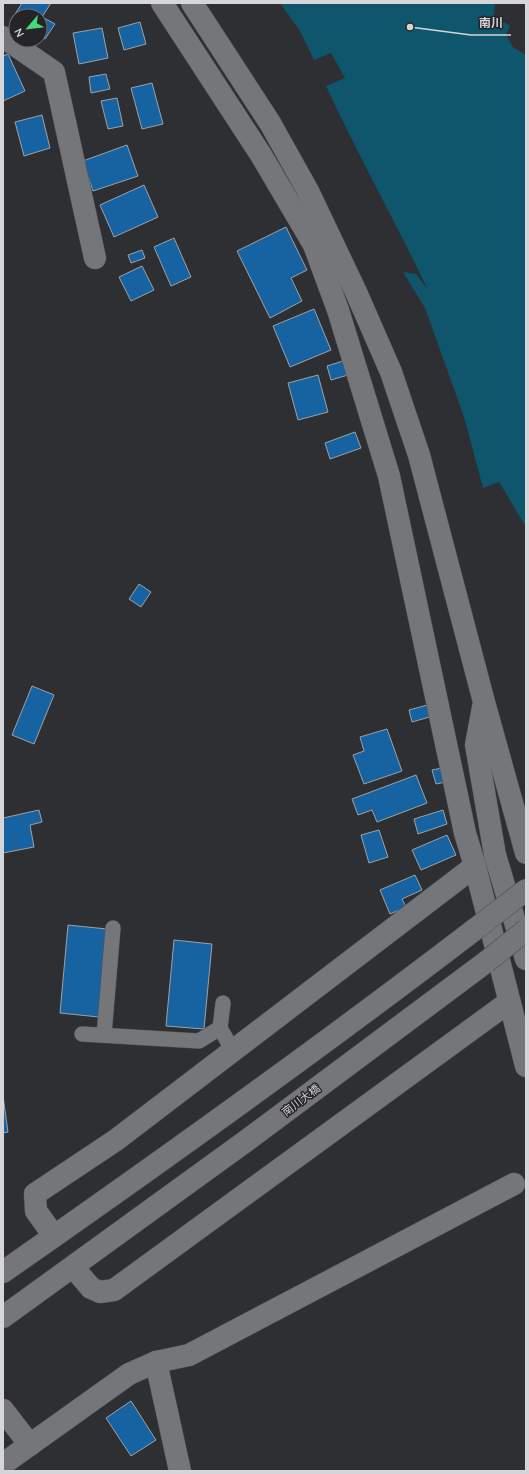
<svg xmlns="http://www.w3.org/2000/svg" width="529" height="1474" font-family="Quicksand,'Noto Sans JP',sans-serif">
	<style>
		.water { fill: #0f556b }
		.building { fill: #1763a2; stroke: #9fa2a4 }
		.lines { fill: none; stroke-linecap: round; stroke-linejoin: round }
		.service-casing { stroke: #4c4c4f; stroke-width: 16 }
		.minor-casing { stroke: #4c4c4f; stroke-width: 23 }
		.tertiary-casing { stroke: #4c4c4f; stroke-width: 23 }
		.service { stroke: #757679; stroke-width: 15 }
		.minor { stroke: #757679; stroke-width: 22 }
		.tertiary { stroke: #757679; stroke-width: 22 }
		.tertiary-bridge-casing { stroke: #4c4c4f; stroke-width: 23; stroke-linecap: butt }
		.tertiary-bridge { stroke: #757679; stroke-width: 22 }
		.labels { text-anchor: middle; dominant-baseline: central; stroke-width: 3; stroke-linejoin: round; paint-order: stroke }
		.street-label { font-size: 11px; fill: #d6d6d8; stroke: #252528 }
		.leader { fill: none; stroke: #d6d6d8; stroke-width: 1.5 }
		.callout-dot { fill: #d6d6d8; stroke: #252528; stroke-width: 1.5 }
		.callout-label { font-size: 12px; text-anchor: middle; font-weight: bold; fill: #d6d6d8; stroke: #252528; stroke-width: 3; stroke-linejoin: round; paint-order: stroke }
	</style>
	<rect width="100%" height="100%" fill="#2e2f32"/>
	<!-- water -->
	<path class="water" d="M 280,3 L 495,3 L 494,16 L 510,26 L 506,35 L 513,47 L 526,55 L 526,527 L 499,482 L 483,488 L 464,417 L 425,308 L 403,272 L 416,274 L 428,290 C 395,221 358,155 326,86 L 345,78 L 331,53 L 314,60 L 300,31 Z"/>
	<!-- building -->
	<g class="building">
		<path d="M 22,3 L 51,3 L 42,17 L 55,24 L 45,39 L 40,36 L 40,16 L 16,16 L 16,21 L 12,19 Z"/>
		<path d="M 140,22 L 146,44 L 124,50 L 118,28 Z"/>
		<path d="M 102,28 L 108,58 L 79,64 L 73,33 Z"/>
		<path d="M 8,54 L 25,91 L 3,101 L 3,56 Z"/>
		<path d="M 106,74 L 110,89 L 91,93 L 89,77 Z"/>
		<path d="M 152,83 L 163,124 L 142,129 L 131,88 Z"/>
		<path d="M 117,98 L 123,126 L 108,129 L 101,101 Z"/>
		<path d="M 42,115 L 50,148 L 24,156 L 15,122 Z"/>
		<path d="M 127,145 L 138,176 L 93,191 L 83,161 Z"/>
		<path d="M 144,185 L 158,217 L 114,237 L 100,205 Z"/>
		<path d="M 286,227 L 307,270 L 291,278 L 302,301 L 270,318 L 237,251 Z"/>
		<path d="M 174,238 L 191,277 L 171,286 L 154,247 Z"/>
		<path d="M 142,250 L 145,258 L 131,263 L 128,255 Z"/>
		<path d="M 142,266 L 154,290 L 131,301 L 119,277 Z"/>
		<path d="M 314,309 L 331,350 L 290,367 L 273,326 Z"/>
		<path d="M 343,361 L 348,375 L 331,380 L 327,366 Z"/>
		<path d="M 318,375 L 328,412 L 298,420 L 288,383 Z"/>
		<path d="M 355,432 L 361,448 L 330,459 L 325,443 Z"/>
		<path d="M 139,584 L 151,592 L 141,607 L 129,599 Z"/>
		<path d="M 32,686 L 54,695 L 34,744 L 12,735 Z"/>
		<path d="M 431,704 L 433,716 L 412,722 L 409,710 Z"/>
		<path d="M 387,729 L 402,771 L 364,784 L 353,755 L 364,751 L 360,737 Z"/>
		<path d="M 442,768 L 446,782 L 436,784 L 432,770 Z"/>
		<path d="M 416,775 L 427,803 L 377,822 L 372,810 L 358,815 L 352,799 Z"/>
		<path d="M 39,810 L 42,822 L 30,825 L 34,847 L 3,853 L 3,818 Z"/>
		<path d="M 443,810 L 447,824 L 418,834 L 414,819 Z"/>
		<path d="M 379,830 L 388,857 L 369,863 L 361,835 Z"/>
		<path d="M 447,835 L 456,855 L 421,870 L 412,850 Z"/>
		<path d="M 415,875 L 422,890 L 402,899 L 406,907 L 390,914 L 380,890 Z"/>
		<path d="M 68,925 L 107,929 L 99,1017 L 60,1013 Z"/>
		<path d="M 174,940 L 212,944 L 204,1029 L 166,1026 Z"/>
		<path d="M 3,1096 L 8,1132 L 3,1133 Z"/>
		<path d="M 131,1401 L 156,1440 L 131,1456 L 106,1418 Z"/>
	</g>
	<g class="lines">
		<!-- service casing -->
		<g class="service-casing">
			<g id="service">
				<path d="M 223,1003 L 220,1028 L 233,1051"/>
				<path d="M 82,1034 L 199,1041 L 220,1028"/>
				<path d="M 104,1035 L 113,928"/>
			</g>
		</g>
		<!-- minor casing -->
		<g class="minor-casing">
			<g id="minor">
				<path d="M 162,3 L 261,155 L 314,245 L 338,310 L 389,476 L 465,833 L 475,866 L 526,1066"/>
				<path d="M 192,3 L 270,123 L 308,191 L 356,292 L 391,372 L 419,455 L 484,702 L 526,853"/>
				<path d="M 3,37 L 54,72 L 95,258"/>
				<path d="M 483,707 L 476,745 L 495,855 L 526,959"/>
				<path d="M 54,1236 L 36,1211 L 35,1194 L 116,1140 L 475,866"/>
				<path d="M 73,1267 L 91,1288 L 100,1292 L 114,1290 L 509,1002"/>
				<path d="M 156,1362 L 180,1471"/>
				<path d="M 3,1410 L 30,1445"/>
				<path d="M 3,1464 L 129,1374 L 156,1362 L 189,1355 L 514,1184"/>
			</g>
		</g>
		<!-- tertiary casing -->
		<g class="tertiary-casing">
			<g id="tertiary">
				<path d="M 3,1272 C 162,1161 320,1048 474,930"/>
				<path d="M 3,1317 L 246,1141 L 486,962"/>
			</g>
		</g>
		<!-- service -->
		<use href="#service" class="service"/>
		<!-- minor -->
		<use href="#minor" class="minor"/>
		<!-- tertiary -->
		<use href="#tertiary" class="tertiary"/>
		<!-- tertiary-bridge casing -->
		<g class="tertiary-bridge-casing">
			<g id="tertiary-bridge">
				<path d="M 474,930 L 526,890"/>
				<path d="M 486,962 L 526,930"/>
			</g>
		</g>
		<!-- tertiary-bridge -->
		<use href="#tertiary-bridge" class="tertiary-bridge"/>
	</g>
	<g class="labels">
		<!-- street labels -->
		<g class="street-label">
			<text transform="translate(301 1100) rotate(-37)">南川大橋</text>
		</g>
	</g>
	<!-- callouts -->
	<path class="leader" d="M410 27L471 35H511"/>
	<circle class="callout-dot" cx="410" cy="27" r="4"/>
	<g class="callout-label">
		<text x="491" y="27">南川</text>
	</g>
	<!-- border -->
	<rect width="529" height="1474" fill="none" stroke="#d6d6d8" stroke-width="8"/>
	<!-- north arrow -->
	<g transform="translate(28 28) rotate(242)"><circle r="19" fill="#252528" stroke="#6c6c6e"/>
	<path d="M0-3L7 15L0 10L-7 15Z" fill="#48d779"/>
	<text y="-6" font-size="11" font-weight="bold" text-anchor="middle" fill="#d6d6d8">N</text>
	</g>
</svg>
